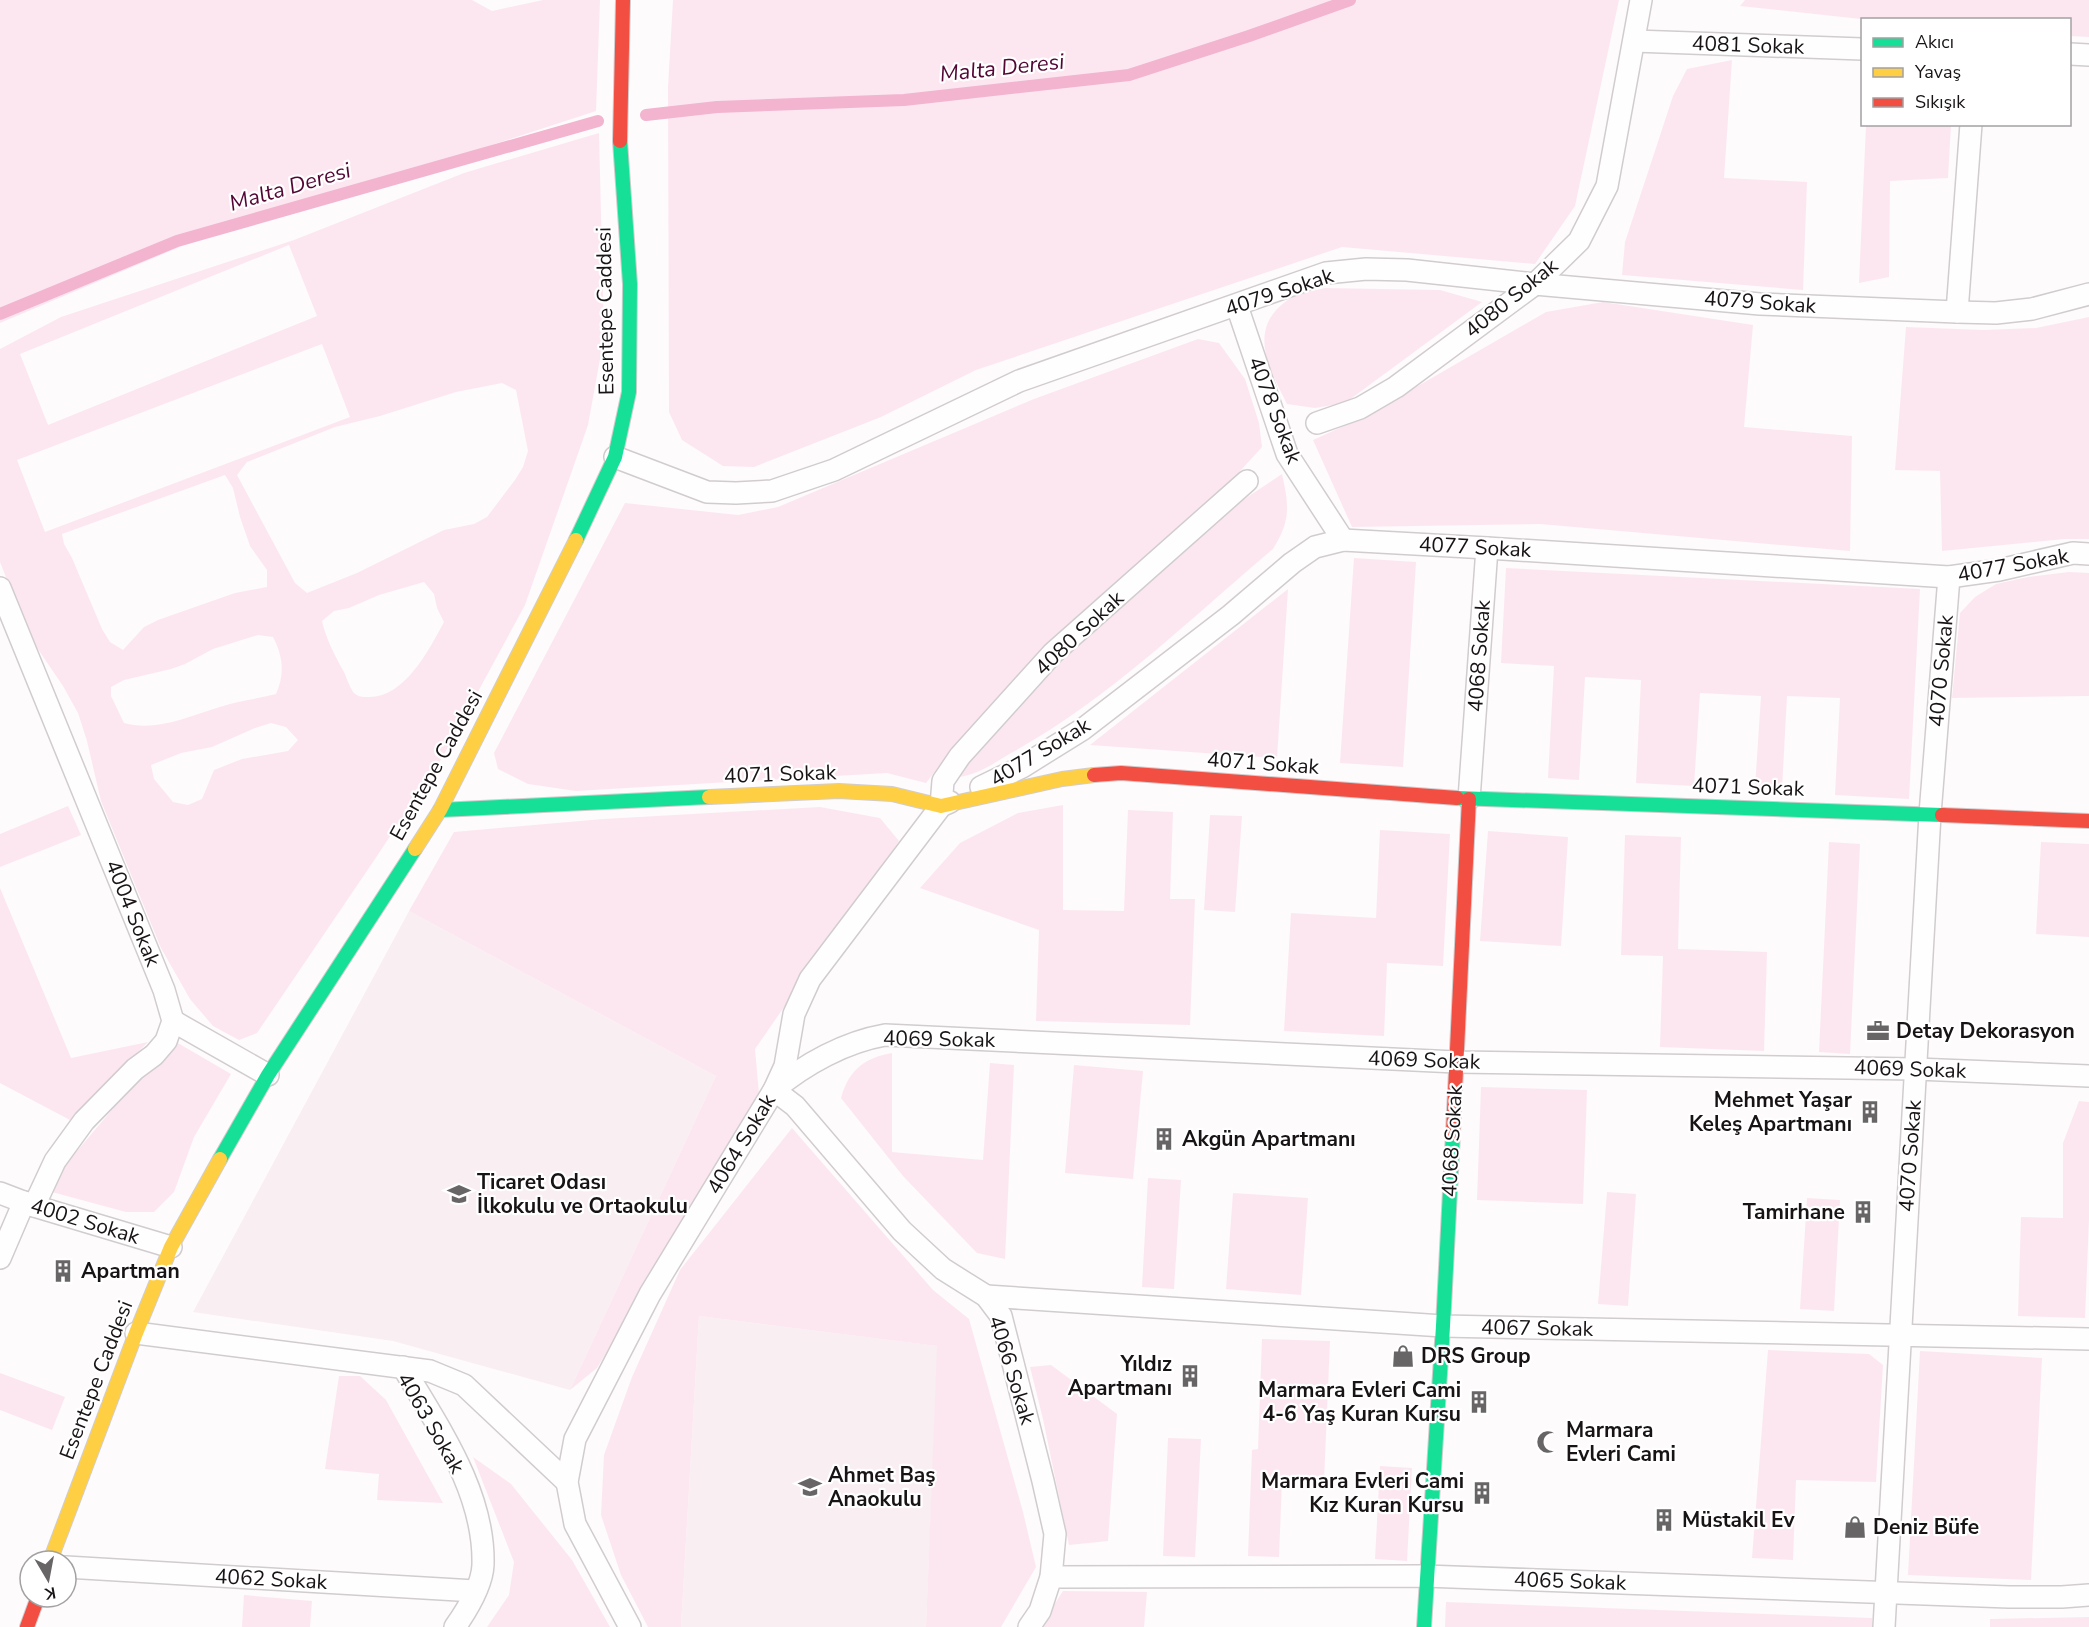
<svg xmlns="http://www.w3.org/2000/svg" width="2089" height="1627" font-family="'Nunito Sans',sans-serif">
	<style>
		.built { fill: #f9eef2 }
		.green { fill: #fce7f0; fill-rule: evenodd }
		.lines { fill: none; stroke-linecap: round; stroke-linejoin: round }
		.stream { stroke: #f2b4cf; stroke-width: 12 }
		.lane-casing { stroke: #d1cdcf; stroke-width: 24 }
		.fast-casing { stroke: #d1cdcf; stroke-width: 16 }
		.slow-casing { stroke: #d1cdcf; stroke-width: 16 }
		.jam-casing { stroke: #d1cdcf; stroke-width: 16 }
		.lane { stroke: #fffeff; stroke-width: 21 }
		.fast { stroke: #16e098; stroke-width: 14 }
		.slow { stroke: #ffcf43; stroke-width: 14 }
		.jam { stroke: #f24e42; stroke-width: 14 }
		.labels { text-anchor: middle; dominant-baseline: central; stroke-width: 4.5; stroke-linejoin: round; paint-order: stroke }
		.street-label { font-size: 21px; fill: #181416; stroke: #fff }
		.poi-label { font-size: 21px; font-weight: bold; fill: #181416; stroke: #fff; text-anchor: start }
		.water-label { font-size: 22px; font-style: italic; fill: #530533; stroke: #fff }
	</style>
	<rect width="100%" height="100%" fill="#fefbfc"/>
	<!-- built -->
	<g class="built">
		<path d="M 409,911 L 716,1076 L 570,1390 L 393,1341 L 193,1312 Z"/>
		<path d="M 699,1316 L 938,1346 L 926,1627 L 681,1627 Z"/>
	</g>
	<!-- green -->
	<g class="green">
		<path d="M 0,0 L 472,0 L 492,11 L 543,0 L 600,0 L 596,111 L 182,246 L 0,323 Z"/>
		<path d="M 673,0 L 1619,0 L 1575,206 L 1535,264 L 1342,247 L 976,370 L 881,417 L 754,467 L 723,466 L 682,440 L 669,412 L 668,87 Z"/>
		<path d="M 1745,0 L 2089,0 L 2089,37 L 2070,36 L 2070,20 L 1870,20 L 1740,6 Z"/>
		<path d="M 1732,60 L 1724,178 L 1807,182 L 1803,290 L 1622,275 L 1625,242 L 1673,96 L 1687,69 Z"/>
		<path d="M 1866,125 L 1951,125 L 1948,178 L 1890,181 L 1889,277 L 1859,283 Z"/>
		<path d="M 599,133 L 604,337 L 588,425 L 525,605 L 442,758 L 375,859 L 257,1033 L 239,1040 L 213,1026 L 190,999 L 161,948 L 101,801 L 87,741 L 78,713 L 63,686 L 29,636 L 0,562 L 0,349 L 61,317 L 294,240 L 464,173 ZM 289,245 L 317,316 L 48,425 L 20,354 ZM 322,344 L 350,417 L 45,532 L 17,460 ZM 502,383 L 516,390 L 528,451 L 523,467 L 515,480 L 487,517 L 474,524 L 444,530 L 357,573 L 307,593 L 295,583 L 237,475 L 247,462 L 335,427 L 380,416 L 456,392 ZM 225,475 L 233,488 L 240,517 L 250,546 L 267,570 L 267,587 L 235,593 L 158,620 L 144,627 L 123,650 L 110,642 L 102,629 L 72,558 L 64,544 L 62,534 ZM 424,582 L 434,594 L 437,608 L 444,622 C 429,650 404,699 367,697 C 363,697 358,697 354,693 C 350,688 347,679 344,672 C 335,656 326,639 322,621 L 334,611 L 349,608 L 379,595 ZM 258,635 L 273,637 C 283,656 285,674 276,694 C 261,698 245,700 230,704 C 196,713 159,733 124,723 L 111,696 L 111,687 L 124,680 L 171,669 L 185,664 L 213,649 ZM 271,723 L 286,727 L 298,740 L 288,751 L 242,759 L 214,770 L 202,799 L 188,805 L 173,802 L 154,779 L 151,765 L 181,753 L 212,747 L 255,728 Z"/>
		<path d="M 1325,288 L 1440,290 L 1482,302 L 1345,403 L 1315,408 L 1287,404 C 1270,370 1247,331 1285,302 C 1294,294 1313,291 1325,288 Z"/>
		<path d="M 1603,302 L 1753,325 L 1744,427 L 1852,436 L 1850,551 L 1540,524 L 1352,527 L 1313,440 L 1366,416 L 1546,312 Z"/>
		<path d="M 2089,317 L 2089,539 L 2064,539 L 1942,551 L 1940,471 L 1895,470 L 1906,327 L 1984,330 L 2036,328 Z"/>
		<path d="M 1198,339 L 1219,343 L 1245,379 L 1259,423 L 1262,447 L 1232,480 L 1052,638 L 949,753 L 926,783 L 887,773 L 576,791 L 528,784 L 498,769 L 494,753 L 625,503 L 738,515 L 778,507 L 1034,399 Z"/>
		<path d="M 1282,474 C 1289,506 1291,520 1273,549 C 1190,619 1107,701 1011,753 C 994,763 978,775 958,777 L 963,758 L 1060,657 L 1220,519 L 1246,498 Z"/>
		<path d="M 1354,558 L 1416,562 L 1403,767 L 1340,763 Z"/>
		<path d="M 1506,568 L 1920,589 L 1909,799 L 1835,795 L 1840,698 L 1787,696 L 1782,789 L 1755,788 L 1761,696 L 1700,693 L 1694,786 L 1636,783 L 1641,680 L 1585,677 L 1579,780 L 1548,778 L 1554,666 L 1501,663 Z"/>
		<path d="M 2069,572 L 2089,573 L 2089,696 L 1952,698 L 1960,613 L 1975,597 L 1996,584 L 2028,577 Z"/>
		<path d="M 1288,589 L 1277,758 L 1090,745 Z"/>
		<path d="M 1063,805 L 1063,910 L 1124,911 L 1128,810 L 1173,812 L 1170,899 L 1195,899 L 1190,1025 L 1036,1021 L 1039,930 L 920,888 L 960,843 L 1018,813 Z"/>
		<path d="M 68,806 L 81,835 L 0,867 L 0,834 Z"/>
		<path d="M 820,807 L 880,818 L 899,841 L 755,1049 L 759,1094 L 735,1139 L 597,1368 L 570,1390 L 716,1076 L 409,911 L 454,832 L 603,819 Z"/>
		<path d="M 1210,815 L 1242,816 L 1235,912 L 1204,910 Z"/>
		<path d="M 1380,830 L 1450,834 L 1443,966 L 1387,963 L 1384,1036 L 1284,1031 L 1291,913 L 1376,918 Z"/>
		<path d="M 1488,831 L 1568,837 L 1561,946 L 1480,941 Z"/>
		<path d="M 1625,835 L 1681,837 L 1678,949 L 1767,952 L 1764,1051 L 1660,1047 L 1663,956 L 1621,955 Z"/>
		<path d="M 1829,842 L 1860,844 L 1850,1054 L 1819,1052 Z"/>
		<path d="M 2041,842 L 2089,844 L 2089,937 L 2036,934 Z"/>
		<path d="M 0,888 L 71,1058 L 148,1042 L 70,1120 L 0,1083 Z"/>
		<path d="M 176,1042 L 231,1074 L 194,1137 L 174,1192 L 154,1212 L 126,1212 L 52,1192 L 61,1170 L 138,1079 Z"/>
		<path d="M 892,1053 L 892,1152 L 983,1160 L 990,1063 L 1014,1065 L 1005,1259 L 977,1253 L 903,1176 L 841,1098 C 849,1070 864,1058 892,1053 Z"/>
		<path d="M 1074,1065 L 1143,1071 L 1133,1179 L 1065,1173 Z"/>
		<path d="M 1481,1087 L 1587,1090 L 1583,1204 L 1477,1200 Z"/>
		<path d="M 2079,1101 L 2089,1102 L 2089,1219 L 2085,1318 L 2018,1316 L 2021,1217 L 2063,1218 L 2063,1143 Z"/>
		<path d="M 792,1128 L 933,1290 L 969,1319 L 1023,1512 L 1036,1567 L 1001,1627 L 926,1627 L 937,1346 L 699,1316 L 681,1627 L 648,1627 L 621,1575 L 601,1515 L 604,1455 L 632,1377 L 680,1270 Z"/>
		<path d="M 1148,1178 L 1181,1180 L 1174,1289 L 1142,1287 Z"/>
		<path d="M 1607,1192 L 1636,1194 L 1628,1306 L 1598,1304 Z"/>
		<path d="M 1233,1193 L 1308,1198 L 1301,1295 L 1226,1289 Z"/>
		<path d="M 1807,1198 L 1840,1200 L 1834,1311 L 1800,1309 Z"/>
		<path d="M 1262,1339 L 1330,1341 L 1324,1481 L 1282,1480 L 1279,1557 L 1248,1556 L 1252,1450 L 1258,1449 Z"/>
		<path d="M 1768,1350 L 1869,1354 L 1883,1365 L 1876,1482 L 1796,1480 L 1793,1560 L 1752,1558 Z"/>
		<path d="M 1920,1351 L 2042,1358 L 2031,1580 L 1908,1575 Z"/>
		<path d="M 1051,1365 L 1117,1414 L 1108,1541 L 1069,1545 L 1043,1419 L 1030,1367 Z"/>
		<path d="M 0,1373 L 65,1397 L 52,1430 L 0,1410 Z"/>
		<path d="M 339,1376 L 360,1376 L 386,1400 L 443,1503 L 377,1500 L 379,1474 L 325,1469 Z"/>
		<path d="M 1168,1438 L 1201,1439 L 1195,1557 L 1163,1556 Z"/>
		<path d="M 473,1457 L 511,1484 L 572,1560 L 610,1627 L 487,1627 L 509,1595 L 514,1562 Z"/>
		<path d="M 1380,1466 L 1412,1468 L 1407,1561 L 1375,1559 Z"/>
		<path d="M 1063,1591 L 1147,1592 L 1144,1627 L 1040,1627 Z"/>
		<path d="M 244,1595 L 312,1601 L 310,1627 L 242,1627 Z"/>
		<path d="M 1446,1602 L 1872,1618 L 1872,1627 L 1445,1627 Z"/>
		<path d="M 2089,1617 L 2089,1627 L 1990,1627 L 1990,1619 Z"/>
	</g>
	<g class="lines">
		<!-- stream -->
		<g class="stream">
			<path d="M 646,115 L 717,107 L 904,100 L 1129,75 L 1249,36 L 1350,0"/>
			<path d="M 0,314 L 177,241 L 598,121"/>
		</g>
		<!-- lane casing -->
		<g class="lane-casing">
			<g id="lane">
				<path d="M 1634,41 L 1862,49"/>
				<path d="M 2070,54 L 2089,55"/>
				<path d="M 1237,306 L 1287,454 L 1343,540"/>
				<path d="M 1957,312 L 1971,124"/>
				<path d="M 1317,423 L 1360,408 L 1396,387 L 1535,284 L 1579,241 L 1607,186 L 1641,0"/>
				<path d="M 615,457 L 707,492 L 736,493 L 772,491 L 834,470 L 1019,381 L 1326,273 L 1366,269 L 1407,270 L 1535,284 L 1760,304 L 1957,312 L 1996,313 L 2032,309 L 2089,294"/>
				<path d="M 0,588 L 164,990 L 173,1021 L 166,1041 L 154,1055 L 135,1069 L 84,1121 L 55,1161 L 34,1206"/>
				<path d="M 981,787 L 1022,767 L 1083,729 L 1231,615 L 1292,563 L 1315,547 L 1343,540 L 1487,548 L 1949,577 L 1999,570 L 2073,553 L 2089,554"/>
				<path d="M 1469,799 L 1487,548"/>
				<path d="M 941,806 L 943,781 L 960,756 L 1053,653 L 1247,481"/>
				<path d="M 173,1021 L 268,1075"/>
				<path d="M 0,1193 L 34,1206 L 171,1247"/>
				<path d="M 0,1258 L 24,1202"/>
				<path d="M 986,1296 L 1443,1326 L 2089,1339"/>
				<path d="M 136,1333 L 430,1371 L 464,1385 L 567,1482"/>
				<path d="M 403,1367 C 438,1427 485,1492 483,1565 C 482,1586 467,1610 455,1627"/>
				<path d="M 66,1567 L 475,1591"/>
				<path d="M 1051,1577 L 1425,1576 L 2009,1597 L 2062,1597 L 2089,1595"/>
				<path d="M 630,1627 L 575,1524 L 567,1482 L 575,1439 L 650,1294 L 774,1090 L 785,1066 L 794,1014 L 810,979 L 941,806 L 950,802"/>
				<path d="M 1029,1627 L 1040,1611 L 1051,1577 L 1055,1534 L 1043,1481 L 1001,1316 L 986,1296 L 943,1269 L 902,1231 L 795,1106 L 774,1090 C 805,1064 845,1042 885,1035 L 1456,1062 L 1916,1069 L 2089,1076"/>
				<path d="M 1884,1627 L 1930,814 L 1949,577"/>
			</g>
		</g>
		<!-- fast casing -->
		<g class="fast-casing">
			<g id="fast">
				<path d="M 576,540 L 615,457 L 629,392 L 630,284 L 620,141"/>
				<path d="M 1457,798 L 1942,815"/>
				<path d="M 440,810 L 709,797"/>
				<path d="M 220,1159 L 268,1075 L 415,849"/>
				<path d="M 1424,1627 L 1443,1326 L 1453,1133"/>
			</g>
		</g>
		<!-- slow casing -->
		<g class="slow-casing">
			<g id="slow">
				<path d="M 709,797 L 839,791 L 892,794 L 941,806 L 1062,779 L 1094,775"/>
				<path d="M 415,849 L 440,810 L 576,540"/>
				<path d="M 50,1561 L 136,1333 L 171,1247 L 220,1159"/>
			</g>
		</g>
		<!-- jam casing -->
		<g class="jam-casing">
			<g id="jam">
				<path d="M 620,141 L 623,0"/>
				<path d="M 1094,775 L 1121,773 L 1457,798"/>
				<path d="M 1942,815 L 2089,821"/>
				<path d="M 1453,1133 L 1469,799"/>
				<path d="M 27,1627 L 38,1597"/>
			</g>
		</g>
		<!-- lane -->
		<use href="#lane" class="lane"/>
		<!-- fast -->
		<use href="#fast" class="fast"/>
		<!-- slow -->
		<use href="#slow" class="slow"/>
		<!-- jam -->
		<use href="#jam" class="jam"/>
	</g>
	<!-- icons -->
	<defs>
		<g id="office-bare" transform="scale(1.8)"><path d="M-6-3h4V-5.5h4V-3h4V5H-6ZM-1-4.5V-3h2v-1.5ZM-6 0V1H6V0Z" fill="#686566" stroke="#fff" stroke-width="2.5" paint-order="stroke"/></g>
		<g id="building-bare" transform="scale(1.8)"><path d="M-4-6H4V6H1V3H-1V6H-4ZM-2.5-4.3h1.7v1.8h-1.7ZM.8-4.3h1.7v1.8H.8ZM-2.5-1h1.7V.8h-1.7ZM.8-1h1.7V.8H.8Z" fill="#686566" stroke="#fff" stroke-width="2.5" paint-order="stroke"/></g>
		<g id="school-bare" transform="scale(1.8)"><path d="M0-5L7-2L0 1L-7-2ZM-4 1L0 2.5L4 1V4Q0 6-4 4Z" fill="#686566" stroke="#fff" stroke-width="2.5" paint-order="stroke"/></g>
		<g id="shop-bare" transform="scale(1.8)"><path d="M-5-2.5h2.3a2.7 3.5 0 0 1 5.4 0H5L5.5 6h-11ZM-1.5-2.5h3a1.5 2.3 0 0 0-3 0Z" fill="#686566" stroke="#fff" stroke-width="2.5" paint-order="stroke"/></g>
		<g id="mosque-bare" transform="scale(1.8)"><path d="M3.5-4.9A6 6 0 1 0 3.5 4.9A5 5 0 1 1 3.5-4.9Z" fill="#686566" stroke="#fff" stroke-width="2.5" paint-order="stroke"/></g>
	</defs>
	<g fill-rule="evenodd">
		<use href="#office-bare" x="1878" y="1031"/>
		<use href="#building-bare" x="1870" y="1112"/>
		<use href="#building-bare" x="1164" y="1139"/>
		<use href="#school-bare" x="459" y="1194"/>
		<use href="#building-bare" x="1863" y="1212"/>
		<use href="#building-bare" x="63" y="1271"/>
		<use href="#shop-bare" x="1403" y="1356"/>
		<use href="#building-bare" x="1190" y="1376"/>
		<use href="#building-bare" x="1479" y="1402"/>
		<use href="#mosque-bare" x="1548" y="1442"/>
		<use href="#school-bare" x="810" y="1487"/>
		<use href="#building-bare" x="1482" y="1493"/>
		<use href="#building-bare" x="1664" y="1520"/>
		<use href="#shop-bare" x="1855" y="1527"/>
	</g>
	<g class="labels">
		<!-- street labels -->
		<g class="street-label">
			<text transform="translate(1748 45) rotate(2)">4081 Sokak</text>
			<text transform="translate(1279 292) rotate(-18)">4079 Sokak</text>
			<text transform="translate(1511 298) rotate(-39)">4080 Sokak</text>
			<text transform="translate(1760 302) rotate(4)">4079 Sokak</text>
			<text transform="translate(605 311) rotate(-91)">Esentepe Caddesi</text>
			<text transform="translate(1275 410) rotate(69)">4078 Sokak</text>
			<text transform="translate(1475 547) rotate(3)">4077 Sokak</text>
			<text transform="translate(2013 565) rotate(-10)">4077 Sokak</text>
			<text transform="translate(1079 633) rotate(-43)">4080 Sokak</text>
			<text transform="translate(1479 656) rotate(-86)">4068 Sokak</text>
			<text transform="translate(1941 671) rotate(-85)">4070 Sokak</text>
			<text transform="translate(1040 752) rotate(-31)">4077 Sokak</text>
			<text transform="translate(1263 763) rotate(4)">4071 Sokak</text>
			<text transform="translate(436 765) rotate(-61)">Esentepe Caddesi</text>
			<text transform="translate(780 774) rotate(-2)">4071 Sokak</text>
			<text transform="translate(1748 787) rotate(2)">4071 Sokak</text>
			<text transform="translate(133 913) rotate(68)">4004 Sokak</text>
			<text transform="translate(939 1039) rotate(1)">4069 Sokak</text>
			<text transform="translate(1424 1060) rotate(2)">4069 Sokak</text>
			<text transform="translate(1910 1069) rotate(2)">4069 Sokak</text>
			<text transform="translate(1452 1141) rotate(-87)">4068 Sokak</text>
			<text transform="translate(741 1144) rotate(-59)">4064 Sokak</text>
			<text transform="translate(1910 1156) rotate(-86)">4070 Sokak</text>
			<text transform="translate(85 1221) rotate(17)">4002 Sokak</text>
			<text transform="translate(1537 1328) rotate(1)">4067 Sokak</text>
			<text transform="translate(1012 1370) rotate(73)">4066 Sokak</text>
			<text transform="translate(96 1380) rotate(-69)">Esentepe Caddesi</text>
			<text transform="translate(431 1423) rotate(60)">4063 Sokak</text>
			<text transform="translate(271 1579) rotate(3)">4062 Sokak</text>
			<text transform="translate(1570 1581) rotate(2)">4065 Sokak</text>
		</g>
		<!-- poi labels -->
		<g class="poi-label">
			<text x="1896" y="1031">Detay Dekorasyon</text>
			<text x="1852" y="1100" text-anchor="end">Mehmet Yaşar<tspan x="1852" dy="24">Keleş Apartmanı</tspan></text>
			<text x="1182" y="1139">Akgün Apartmanı</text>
			<text x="477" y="1182">Ticaret Odası<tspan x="477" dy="24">İlkokulu ve Ortaokulu</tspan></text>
			<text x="1845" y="1212" text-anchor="end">Tamirhane</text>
			<text x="81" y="1271">Apartman</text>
			<text x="1421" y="1356">DRS Group</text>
			<text x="1172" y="1364" text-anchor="end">Yıldız<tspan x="1172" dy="24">Apartmanı</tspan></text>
			<text x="1461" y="1390" text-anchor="end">Marmara Evleri Cami<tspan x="1461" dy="24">4-6 Yaş Kuran Kursu</tspan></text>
			<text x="1566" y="1430">Marmara<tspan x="1566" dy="24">Evleri Cami</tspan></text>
			<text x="828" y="1475">Ahmet Baş<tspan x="828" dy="24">Anaokulu</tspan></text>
			<text x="1464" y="1481" text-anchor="end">Marmara Evleri Cami<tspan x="1464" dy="24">Kız Kuran Kursu</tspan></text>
			<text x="1682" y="1520">Müstakil Ev</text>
			<text x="1873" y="1527">Deniz Büfe</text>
		</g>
		<!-- water labels -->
		<g class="water-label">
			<text transform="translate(1002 68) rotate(-6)">Malta Deresi</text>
			<text transform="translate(290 187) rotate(-16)">Malta Deresi</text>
		</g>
	</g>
	<!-- legend -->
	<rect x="1861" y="18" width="210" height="108" fill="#ffffff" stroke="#a3a1a2" stroke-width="1.5"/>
	<rect x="1873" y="38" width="30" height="9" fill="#16e098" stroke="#a3a1a2" stroke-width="1.5"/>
	<text x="1915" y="48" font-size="18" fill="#181416">Akıcı</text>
	<rect x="1873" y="68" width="30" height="9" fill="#ffcf43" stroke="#a3a1a2" stroke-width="1.5"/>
	<text x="1915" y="78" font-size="18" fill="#181416">Yavaş</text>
	<rect x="1873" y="98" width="30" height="9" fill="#f24e42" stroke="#a3a1a2" stroke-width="1.5"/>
	<text x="1915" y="108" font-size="18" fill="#181416">Sıkışık</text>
	<!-- north arrow -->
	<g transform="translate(48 1579) rotate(170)"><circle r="28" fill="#ffffff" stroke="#a3a1a2" stroke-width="1.5"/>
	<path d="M0-4.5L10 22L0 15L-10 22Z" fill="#686566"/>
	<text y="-9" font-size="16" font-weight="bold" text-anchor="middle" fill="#181416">K</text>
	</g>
</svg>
